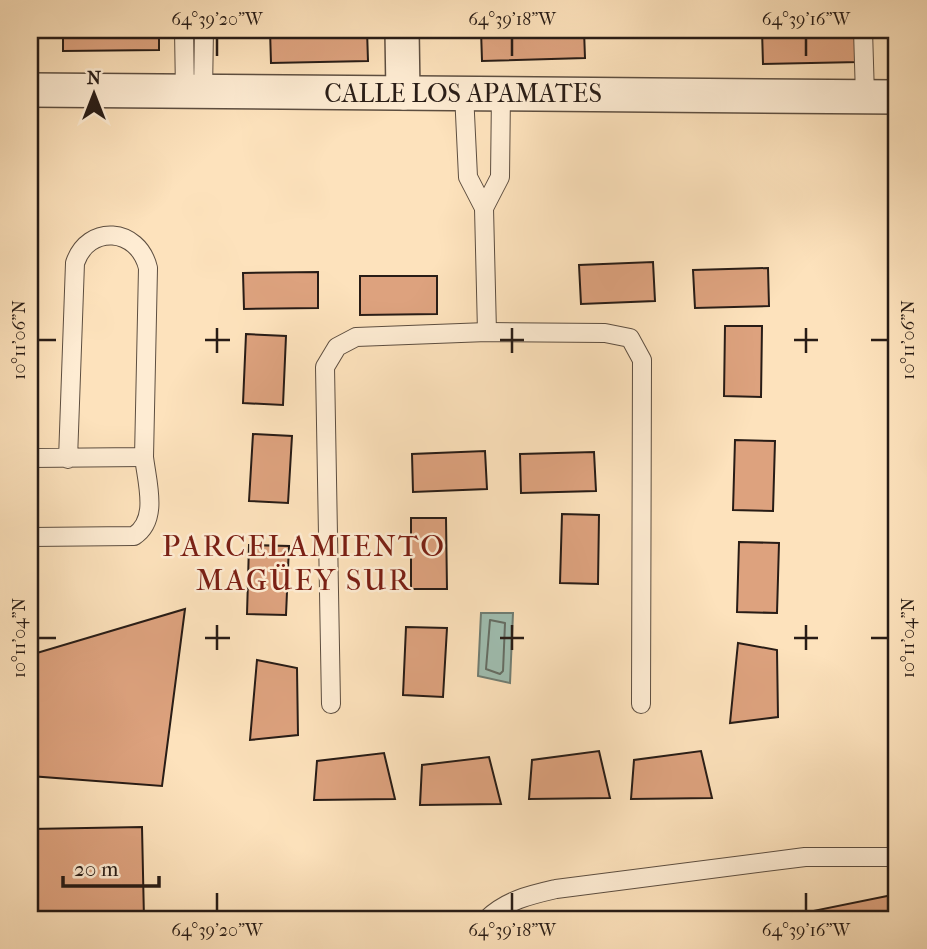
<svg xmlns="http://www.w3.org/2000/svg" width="927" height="949" font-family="'IM FELL French Canon',serif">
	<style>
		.water { fill: #9fbeb1; stroke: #6f7d73; stroke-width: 2 }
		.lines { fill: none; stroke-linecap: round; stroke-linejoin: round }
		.shore { stroke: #646d64; stroke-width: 2 }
		.building { fill: #dda27e; stroke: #281c16; stroke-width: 2 }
		.service-casing { stroke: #5d4e40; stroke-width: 20 }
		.minor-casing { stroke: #5d4e40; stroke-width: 36 }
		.service { stroke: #feecd3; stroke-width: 18 }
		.minor { stroke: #feecd3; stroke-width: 33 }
		.ticks { fill: none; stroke: #281c16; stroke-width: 2.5 }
		.labels { text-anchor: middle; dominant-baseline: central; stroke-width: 5; stroke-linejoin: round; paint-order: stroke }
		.street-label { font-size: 26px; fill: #281c16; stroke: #feecd3 }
		.quarter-label { font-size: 30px; letter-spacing: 2px; fill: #7a1f14; stroke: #feecd3 }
		.neatline { fill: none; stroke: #281c16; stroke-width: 2.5 }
		.ticks-label { font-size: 18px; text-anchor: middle; fill: #281c16 }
	</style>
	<rect width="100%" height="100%" fill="#fde2bc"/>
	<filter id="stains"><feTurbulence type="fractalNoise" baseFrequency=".00286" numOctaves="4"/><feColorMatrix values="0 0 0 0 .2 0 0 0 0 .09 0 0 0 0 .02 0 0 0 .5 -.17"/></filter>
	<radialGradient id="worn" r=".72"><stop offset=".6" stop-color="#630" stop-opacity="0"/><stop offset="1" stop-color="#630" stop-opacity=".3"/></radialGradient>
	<!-- water -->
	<path class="water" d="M 481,613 L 513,613 L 510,683 L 478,676 Z"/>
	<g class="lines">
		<!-- shore -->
		<path class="shore" d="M 490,620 L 505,623 L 503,671 L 500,674 L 486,669 Z"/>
	</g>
	<!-- building -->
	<g class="building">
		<path d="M 63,30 L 159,30 L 159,50 L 63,51 Z"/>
		<path d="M 270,30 L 367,30 L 368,61 L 271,63 Z"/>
		<path d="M 481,30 L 584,30 L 585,58 L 482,61 Z"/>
		<path d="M 762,30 L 858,30 L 859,62 L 763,64 Z"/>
		<path d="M 653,262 L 655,301 L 581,304 L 579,265 Z"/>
		<path d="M 768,268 L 769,306 L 695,308 L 693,270 Z"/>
		<path d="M 318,272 L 318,308 L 244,309 L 243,273 Z"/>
		<path d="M 360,276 L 437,276 L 437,314 L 360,315 Z"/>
		<path d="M 725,326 L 762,326 L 761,397 L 724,396 Z"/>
		<path d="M 246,334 L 286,336 L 283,405 L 243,403 Z"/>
		<path d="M 253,434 L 292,436 L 288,503 L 249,501 Z"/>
		<path d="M 735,440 L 775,441 L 773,511 L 733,510 Z"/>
		<path d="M 485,451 L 487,489 L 413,492 L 412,454 Z"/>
		<path d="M 594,452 L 596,491 L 521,493 L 520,454 Z"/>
		<path d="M 562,514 L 599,515 L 598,584 L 560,583 Z"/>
		<path d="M 411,518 L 446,518 L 447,589 L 411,589 Z"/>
		<path d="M 739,542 L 779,543 L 777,613 L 737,612 Z"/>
		<path d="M 249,545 L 289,546 L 286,615 L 247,614 Z"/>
		<path d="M 185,609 L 162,786 L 30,776 L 30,655 Z"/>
		<path d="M 406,627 L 447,628 L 443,697 L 403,695 Z"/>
		<path d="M 738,643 L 777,650 L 778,717 L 730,723 Z"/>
		<path d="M 257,660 L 297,668 L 298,735 L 250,740 Z"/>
		<path d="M 599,751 L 610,798 L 529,799 L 532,760 Z"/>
		<path d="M 701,751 L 712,798 L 631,799 L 634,760 Z"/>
		<path d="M 384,753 L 395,799 L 314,800 L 317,761 Z"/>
		<path d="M 489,757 L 501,804 L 420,805 L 422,765 Z"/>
		<path d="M 142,827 L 144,919 L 30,919 L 30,829 Z"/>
		<path d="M 897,894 L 897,919 L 807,919 L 808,912 Z"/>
	</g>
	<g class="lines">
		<!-- service casing -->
		<g class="service-casing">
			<g id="service">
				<path d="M 184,30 L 185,92"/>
				<path d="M 863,30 L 865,96"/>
				<path d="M 203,92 L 204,30"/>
				<path d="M 464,93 L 468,177 L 484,208 L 487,332"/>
				<path d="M 484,208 L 500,177 L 501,93"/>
				<path d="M 30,458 L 144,457 L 148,268 C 138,227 88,224 75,263 L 68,459"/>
				<path d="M 30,537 L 134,536 C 159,520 147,483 144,457"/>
				<path d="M 331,704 L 325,367 L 337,347 L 356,337 L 487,332 L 605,333 L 630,338 L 642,360 L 641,704"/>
				<path d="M 487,919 C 507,900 530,895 556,889 L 805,857 L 897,857"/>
			</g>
		</g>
		<!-- minor casing -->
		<g class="minor-casing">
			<g id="minor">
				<path d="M 402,30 L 403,93"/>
				<path d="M 30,90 L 897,97"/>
			</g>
		</g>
		<!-- service -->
		<use href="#service" class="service"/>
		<!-- minor -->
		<use href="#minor" class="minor"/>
	</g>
	<!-- ticks -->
	<path class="ticks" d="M 217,38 L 217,56M 512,38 L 512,56M 806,38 L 806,56M 217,328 L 217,353M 512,328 L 512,353M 806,328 L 806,353M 38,340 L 56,340M 205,340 L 230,340M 500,340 L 524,340M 794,340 L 818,340M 871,340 L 888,340M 217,625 L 217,650M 512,625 L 512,650M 806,625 L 806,650M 38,638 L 56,638M 205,638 L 230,638M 500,638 L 524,638M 794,638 L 818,638M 871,638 L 888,638M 217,893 L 217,911M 512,893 L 512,911M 806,893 L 806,911"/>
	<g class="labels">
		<!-- street labels -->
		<g class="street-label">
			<text x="463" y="93">CALLE LOS APAMATES</text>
		</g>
		<!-- quarter labels -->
		<g class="quarter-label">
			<text x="304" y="546">PARCELAMIENTO<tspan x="304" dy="34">MAGÜEY SUR</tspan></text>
		</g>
	</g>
	<!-- margin -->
	<rect width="927" height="949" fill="none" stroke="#fde2bc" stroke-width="77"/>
	<!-- north arrow -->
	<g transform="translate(94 94)" stroke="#feecd3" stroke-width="5" paint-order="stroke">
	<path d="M0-5L12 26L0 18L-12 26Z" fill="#281c16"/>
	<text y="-10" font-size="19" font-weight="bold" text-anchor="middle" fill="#281c16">N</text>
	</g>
	<!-- scale -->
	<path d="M63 876v10h96v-10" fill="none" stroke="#281c16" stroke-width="3.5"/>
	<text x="74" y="876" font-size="21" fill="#281c16" stroke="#feecd3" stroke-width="5" paint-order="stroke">20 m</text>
	<rect x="38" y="38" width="850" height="873" class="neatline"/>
	<g class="ticks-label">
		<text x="217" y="25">64°39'20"W</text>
		<text x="512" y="25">64°39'18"W</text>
		<text x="806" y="25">64°39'16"W</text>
		<text transform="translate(19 340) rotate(-90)" y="6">10°11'06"N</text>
		<text transform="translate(908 340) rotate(-90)" y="6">10°11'06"N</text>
		<text transform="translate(19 638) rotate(-90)" y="6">10°11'04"N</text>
		<text transform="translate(908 638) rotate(-90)" y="6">10°11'04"N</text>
		<text x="217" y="936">64°39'20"W</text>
		<text x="512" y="936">64°39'18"W</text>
		<text x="806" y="936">64°39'16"W</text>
	</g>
	<rect width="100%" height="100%" filter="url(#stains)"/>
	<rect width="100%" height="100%" fill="url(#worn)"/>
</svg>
